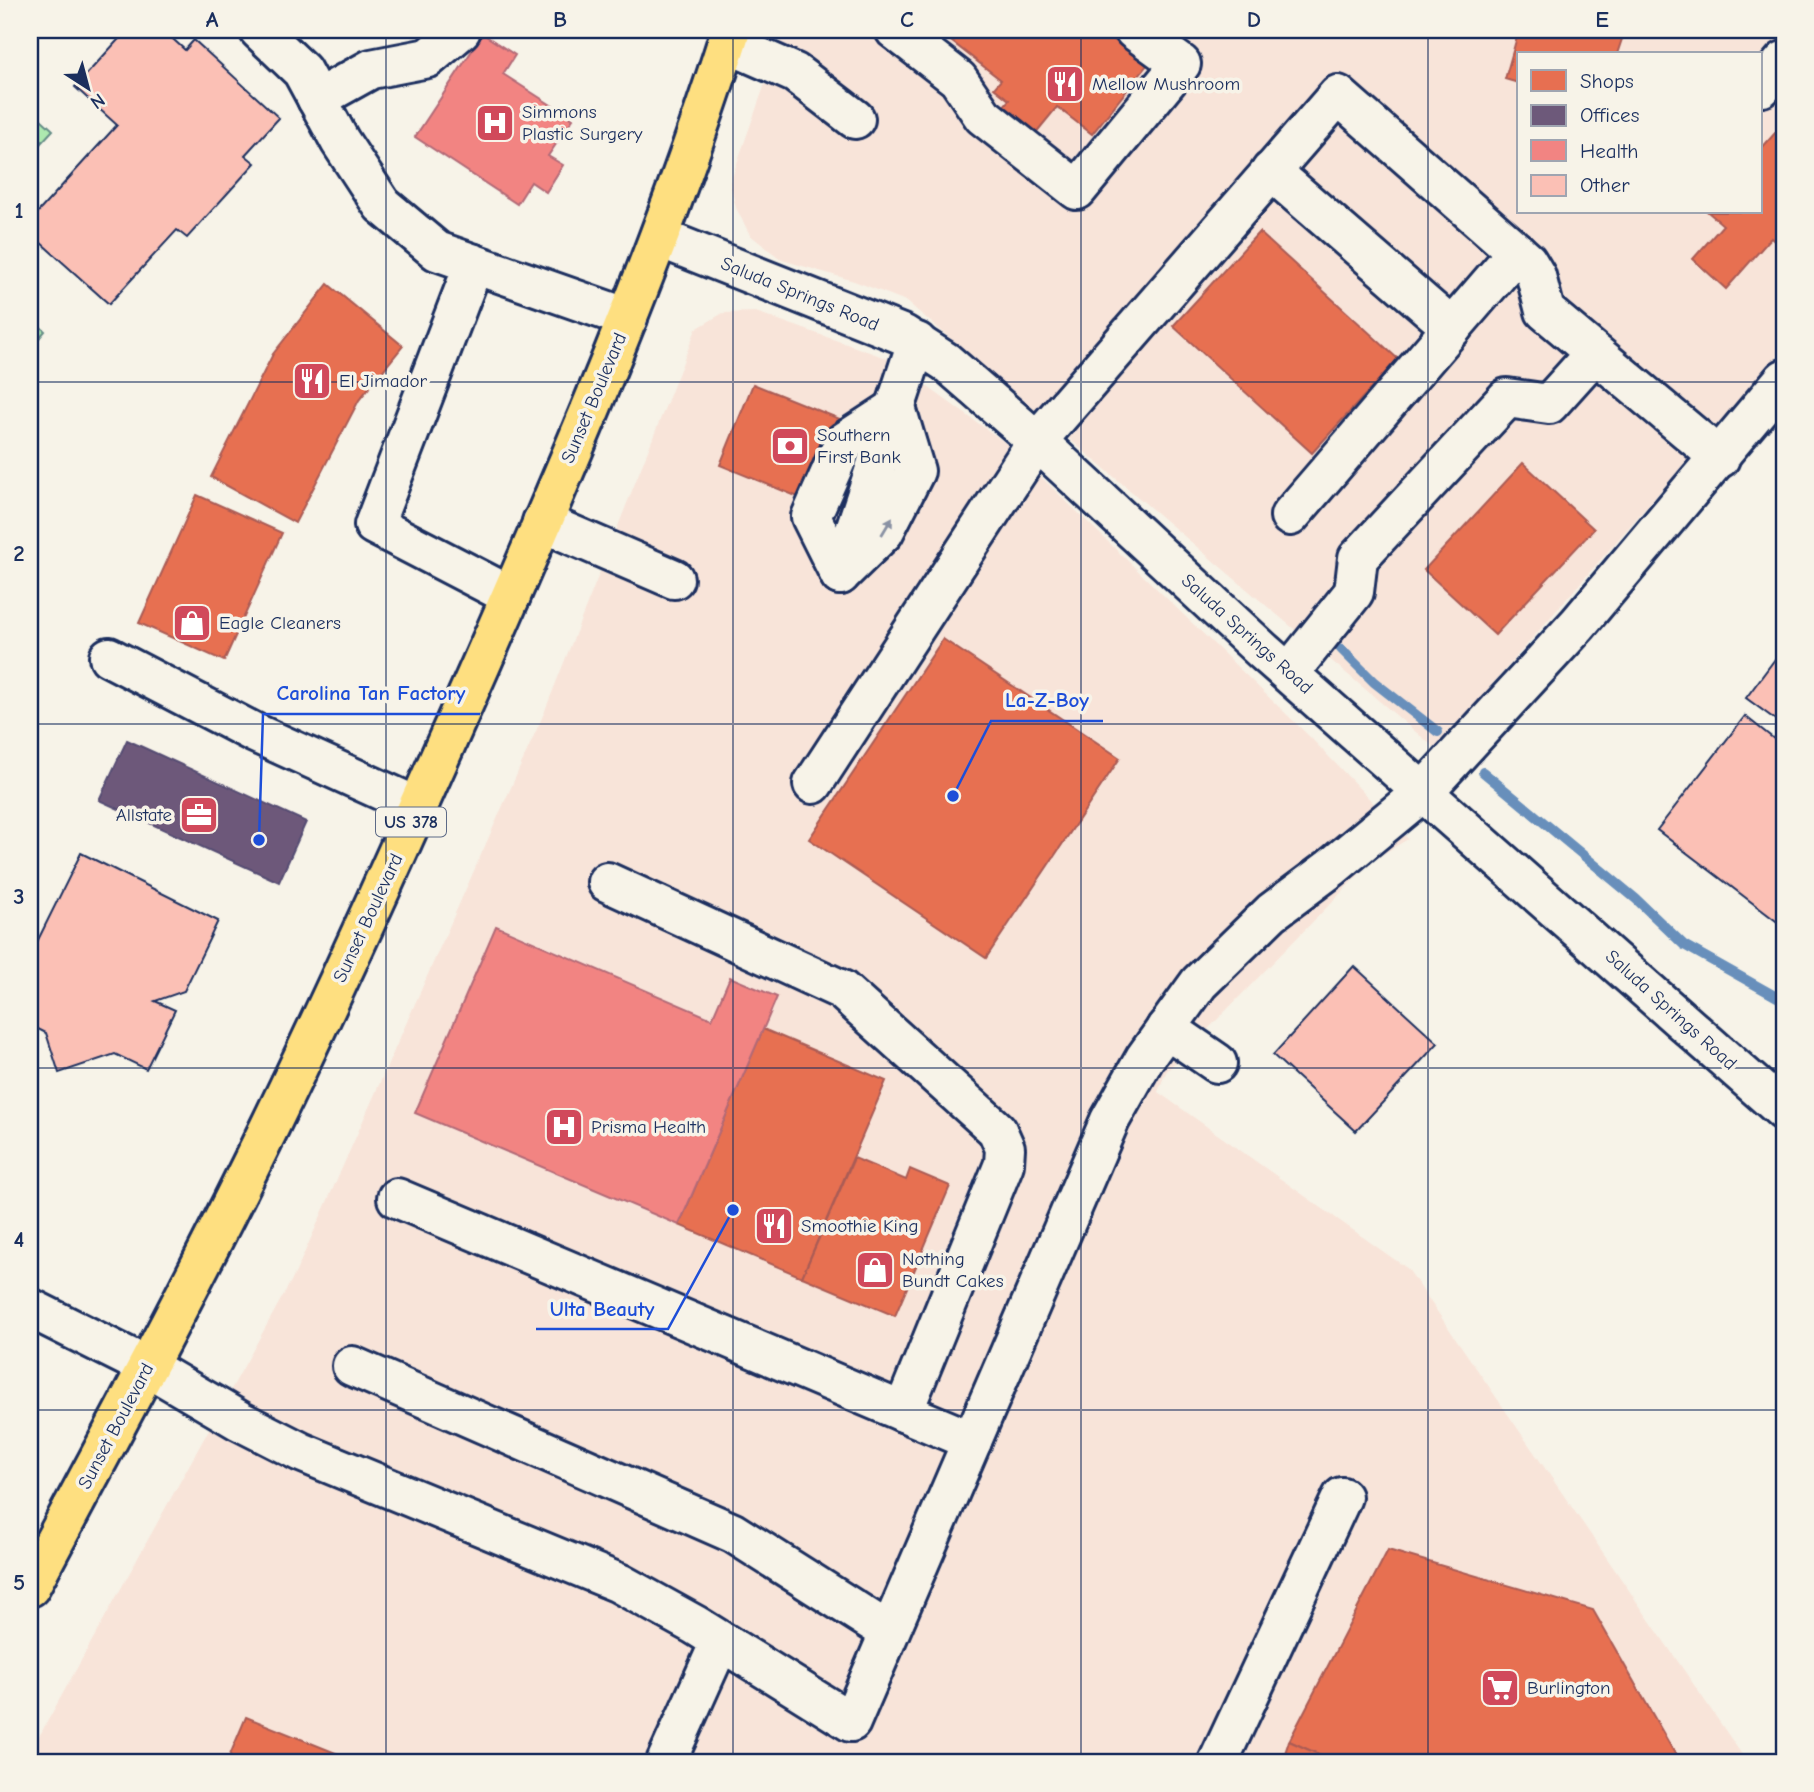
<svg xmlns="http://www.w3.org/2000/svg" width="1814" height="1792" font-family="'Comic Neue',sans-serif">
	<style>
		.built { fill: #f8e4d9; fill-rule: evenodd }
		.green { fill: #ade9af; stroke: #648c86; stroke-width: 2 }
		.shops { fill: #e76f51; stroke: #aa5c55; stroke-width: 2 }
		.offices { fill: #6d597a; stroke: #544c72; stroke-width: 2 }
		.health { fill: #f28482; stroke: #b26a77; stroke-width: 2 }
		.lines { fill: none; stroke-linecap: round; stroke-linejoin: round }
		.stream { stroke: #688fbb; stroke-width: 10 }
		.building { fill: #fbc0b5; stroke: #1b2f5e; stroke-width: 2 }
		.minor-casing { stroke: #1b2f5e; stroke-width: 44 }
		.major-casing { stroke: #1b2f5e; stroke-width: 44 }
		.minor { stroke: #f7f3e8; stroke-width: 38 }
		.major { stroke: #fedf80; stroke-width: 38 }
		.oneway { fill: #8991a3 }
		.grid { fill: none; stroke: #1b2f5e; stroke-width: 2; stroke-opacity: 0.55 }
		.labels { text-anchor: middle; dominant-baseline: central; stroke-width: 7; stroke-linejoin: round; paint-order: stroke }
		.shield { fill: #f7f3e8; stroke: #5d6a87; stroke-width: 2 }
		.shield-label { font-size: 18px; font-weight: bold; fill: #1b2f5e }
		.poi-label { font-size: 19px; fill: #1b2f5e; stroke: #f7f3e8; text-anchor: start }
		.street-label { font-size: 19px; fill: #1b2f5e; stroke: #f7f3e8 }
		.leader { fill: none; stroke: #1d4ed8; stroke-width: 2.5 }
		.callout-dot { fill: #1d4ed8; stroke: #f7f3e8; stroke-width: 2.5 }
		.callout-label { font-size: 21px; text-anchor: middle; font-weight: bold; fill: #1d4ed8; stroke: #f7f3e8; stroke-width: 7; stroke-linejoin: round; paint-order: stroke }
		.neatline { fill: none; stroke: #1b2f5e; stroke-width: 2.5 }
		.grid-label { font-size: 23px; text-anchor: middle; font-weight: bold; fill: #1b2f5e }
	</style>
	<rect width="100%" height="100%" fill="#f7f3e8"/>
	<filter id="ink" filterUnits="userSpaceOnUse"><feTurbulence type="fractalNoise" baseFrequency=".0143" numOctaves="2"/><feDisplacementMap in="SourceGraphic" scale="14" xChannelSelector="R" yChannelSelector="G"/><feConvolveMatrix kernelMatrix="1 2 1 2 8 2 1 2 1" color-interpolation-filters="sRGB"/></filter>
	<g filter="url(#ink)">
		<!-- built -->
		<g class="built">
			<path d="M 784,30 L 1784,30 L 1784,349 L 1436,749 L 906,301 L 854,281 L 782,260 L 750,235 L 736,208 L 730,183 ZM 1518,54 L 1760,54 L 1760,212 L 1518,212 Z"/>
			<path d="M 756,312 L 889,359 L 1007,444 L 1310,737 L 1408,839 L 1373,860 L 1166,1072 L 1158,1092 L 1408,1269 L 1747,1762 L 30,1762 L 30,1747 L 41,1733 L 295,1274 L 544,713 L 696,329 L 723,313 Z"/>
		</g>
		<!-- green -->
		<g class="green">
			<path d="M 30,109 L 53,130 L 30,155 Z"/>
			<path d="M 30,317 L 45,331 L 30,349 Z"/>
		</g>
		<!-- shops -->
		<g class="shops">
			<path d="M 961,30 L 1101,30 L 1147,65 L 1092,134 L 1057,107 L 1030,140 L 997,114 L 1009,100 L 994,88 L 1001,80 L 951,41 Z"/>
			<path d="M 1519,30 L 1625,30 L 1617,54 L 1518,54 L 1518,83 L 1505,79 Z"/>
			<path d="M 1784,123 L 1784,250 L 1771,238 L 1726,289 L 1693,259 L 1723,225 L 1708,212 L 1760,212 L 1760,150 Z"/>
			<path d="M 1259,232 L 1398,359 L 1312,453 L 1173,326 Z"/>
			<path d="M 328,284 L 403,346 L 359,400 L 295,523 L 211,477 L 273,354 Z"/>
			<path d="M 753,384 L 842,420 L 905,467 L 886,513 L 814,484 L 808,501 L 720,465 Z"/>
			<path d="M 1523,463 L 1594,529 L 1495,635 L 1424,570 Z"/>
			<path d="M 197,495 L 282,533 L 224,661 L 139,623 Z"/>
			<path d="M 943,639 L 1120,758 L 986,958 L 809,839 Z"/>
			<path d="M 763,1029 L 886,1081 L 802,1277 L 679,1225 Z"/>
			<path d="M 854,1158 L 906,1180 L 910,1169 L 950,1186 L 895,1316 L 802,1277 Z"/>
			<path d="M 1388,1550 L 1593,1610 L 1678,1759 L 1673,1762 L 1336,1762 L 1289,1741 Z"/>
			<path d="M 246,1717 L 358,1762 L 227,1762 Z"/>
			<path d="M 1289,1741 L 1336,1762 L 1282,1762 Z"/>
		</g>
		<!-- offices -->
		<path class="offices" d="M 127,740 L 306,822 L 279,882 L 99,800 Z"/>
		<!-- health -->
		<g class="health">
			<path d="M 483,34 L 515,55 L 503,74 L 573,119 L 548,156 L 563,165 L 546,192 L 531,182 L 517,204 L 415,137 Z"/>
			<path d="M 496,926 L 712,1019 L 730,977 L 777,997 L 679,1225 L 415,1113 Z"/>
		</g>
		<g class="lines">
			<!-- stream -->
			<g class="stream">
				<path d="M 1341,649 L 1374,682 L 1438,732"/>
				<path d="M 1483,772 L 1636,899 L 1684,945 L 1784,1001"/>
			</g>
		</g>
		<!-- building -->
		<g class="building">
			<path d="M 127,30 L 163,30 L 185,50 L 194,40 L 279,118 L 245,155 L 255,163 L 187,238 L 177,230 L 109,304 L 30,233 L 30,221 L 117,125 L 75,87 Z"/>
			<path d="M 1784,647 L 1784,726 L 1746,698 Z"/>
			<path d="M 1745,716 L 1784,747 L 1784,927 L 1657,830 Z"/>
			<path d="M 81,853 L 218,921 L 184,991 L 155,1001 L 175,1010 L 146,1069 L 115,1054 L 59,1073 L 46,1033 L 30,1025 L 30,956 Z"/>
			<path d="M 1354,966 L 1438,1043 L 1356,1131 L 1273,1055 Z"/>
		</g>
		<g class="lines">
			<!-- minor casing -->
			<g class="minor-casing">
				<g id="minor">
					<path d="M 259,30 L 302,71 L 340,141 L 382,205 L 437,251 L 628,318"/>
					<path d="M 895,30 L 958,79 L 983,116 L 1077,190 L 1181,64 L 1134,30"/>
					<path d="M 727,43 L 795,73 L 855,119"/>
					<path d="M 1762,87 L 1784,61"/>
					<path d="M 317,99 L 371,69 L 428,58 L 461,30"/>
					<path d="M 1271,171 L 1452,328"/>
					<path d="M 660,238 L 904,335 L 946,362 L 1037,441 L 1263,651 L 1784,1111"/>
					<path d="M 474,264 L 374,525 L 511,596"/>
					<path d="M 1290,516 L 1517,252"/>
					<path d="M 542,522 L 674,579"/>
					<path d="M 842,573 L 884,532 L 915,471 L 896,408"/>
					<path d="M 840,575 L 917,342"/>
					<path d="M 840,575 L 811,517 L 844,442 L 896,408"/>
					<path d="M 109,657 L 255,733 L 418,807"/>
					<path d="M 1289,673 L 1354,592 L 1358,558 L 1507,398 L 1549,404 L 1594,354"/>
					<path d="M 813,784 L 1037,441 L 1338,95 L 1527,261 L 1536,276 L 1545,311 L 1720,458"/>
					<path d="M 607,882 L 842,990 L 997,1130 L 1005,1148 L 1004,1164 L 903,1412"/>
					<path d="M 1166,1028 L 1217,1063"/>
					<path d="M 397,1198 L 972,1441"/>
					<path d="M 30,1308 L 148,1367 L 240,1421 L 301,1452 L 619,1583 L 695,1625 L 851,1722 L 1110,1120 L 1145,1058 L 1199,983 L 1272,912 L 1331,868 L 1424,791 L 1578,624 L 1784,379"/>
					<path d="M 352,1366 L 733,1533 L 889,1632"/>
					<path d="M 666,1762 L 720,1642"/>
					<path d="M 1218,1762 L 1342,1497"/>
				</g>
			</g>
			<!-- major casing -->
			<g class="major-casing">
				<path id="major" d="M 30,1587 C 111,1435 193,1284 268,1130 C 342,978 411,823 479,669 C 571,459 662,248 731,30"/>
			</g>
			<!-- minor -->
			<use href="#minor" class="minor"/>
			<!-- major -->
			<use href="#major" class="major"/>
		</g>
		<!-- one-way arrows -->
		<defs><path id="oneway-solid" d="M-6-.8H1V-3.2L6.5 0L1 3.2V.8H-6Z" transform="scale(1.75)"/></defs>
		<use class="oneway" href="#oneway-solid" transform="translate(887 526) rotate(-59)"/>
	</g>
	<!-- grid -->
	<path class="grid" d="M 386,30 L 386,1762M 733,30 L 733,1762M 1081,30 L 1081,1762M 1428,30 L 1428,1762M 30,382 L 1784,382M 30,724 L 1784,724M 30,1068 L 1784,1068M 30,1410 L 1784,1410"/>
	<!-- icons -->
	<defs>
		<g id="restaurant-square" transform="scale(2.0125)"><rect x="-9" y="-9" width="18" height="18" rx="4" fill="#d1495b" stroke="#f7f3e8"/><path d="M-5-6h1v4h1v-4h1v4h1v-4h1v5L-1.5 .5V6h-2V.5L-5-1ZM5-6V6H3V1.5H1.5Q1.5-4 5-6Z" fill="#fff"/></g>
		<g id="hospital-square" transform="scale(2.0125)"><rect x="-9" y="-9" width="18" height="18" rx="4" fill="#d1495b" stroke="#f7f3e8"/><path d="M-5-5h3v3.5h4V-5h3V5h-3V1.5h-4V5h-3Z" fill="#fff"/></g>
		<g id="bank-square" transform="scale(2.0125)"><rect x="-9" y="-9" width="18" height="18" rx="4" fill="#d1495b" stroke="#f7f3e8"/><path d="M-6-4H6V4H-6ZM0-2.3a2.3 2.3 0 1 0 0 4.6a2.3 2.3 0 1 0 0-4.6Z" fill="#fff"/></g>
		<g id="shop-square" transform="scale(2.0125)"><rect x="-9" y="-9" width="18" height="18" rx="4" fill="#d1495b" stroke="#f7f3e8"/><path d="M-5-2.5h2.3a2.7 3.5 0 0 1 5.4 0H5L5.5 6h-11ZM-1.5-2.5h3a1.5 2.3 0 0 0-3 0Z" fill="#fff"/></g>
		<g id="office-square" transform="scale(2.0125)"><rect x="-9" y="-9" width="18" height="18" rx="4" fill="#d1495b" stroke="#f7f3e8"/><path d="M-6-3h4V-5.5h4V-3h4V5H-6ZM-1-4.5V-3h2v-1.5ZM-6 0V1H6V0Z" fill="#fff"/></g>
		<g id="supermarket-square" transform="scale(2.0125)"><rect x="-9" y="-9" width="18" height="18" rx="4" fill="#d1495b" stroke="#f7f3e8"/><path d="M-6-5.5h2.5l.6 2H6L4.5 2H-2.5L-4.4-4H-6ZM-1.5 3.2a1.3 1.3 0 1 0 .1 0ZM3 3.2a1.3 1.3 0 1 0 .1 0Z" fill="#fff"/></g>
	</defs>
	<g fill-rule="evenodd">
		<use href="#restaurant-square" x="1065" y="84"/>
		<use href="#hospital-square" x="495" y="123"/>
		<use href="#restaurant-square" x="312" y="381"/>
		<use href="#bank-square" x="790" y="446"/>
		<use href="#shop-square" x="192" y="623"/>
		<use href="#office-square" x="199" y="815"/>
		<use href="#hospital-square" x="564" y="1127"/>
		<use href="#restaurant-square" x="774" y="1226"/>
		<use href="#shop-square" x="875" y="1270"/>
		<use href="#supermarket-square" x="1500" y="1688"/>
	</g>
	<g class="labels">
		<!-- shield labels -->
		<rect class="shield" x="376" y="807.5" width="70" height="29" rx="5"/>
		<g class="shield-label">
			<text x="411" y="822">US 378</text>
		</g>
		<!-- poi labels -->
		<g class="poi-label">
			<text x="1092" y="84">Mellow Mushroom</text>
			<text x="522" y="112">Simmons<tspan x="522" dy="22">Plastic Surgery</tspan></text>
			<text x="339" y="381">El Jimador</text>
			<text x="817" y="435">Southern<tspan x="817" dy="22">First Bank</tspan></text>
			<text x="219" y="623">Eagle Cleaners</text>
			<text x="172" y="815" text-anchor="end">Allstate</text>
			<text x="591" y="1127">Prisma Health</text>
			<text x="801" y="1226">Smoothie King</text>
			<text x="902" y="1259">Nothing<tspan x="902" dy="22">Bundt Cakes</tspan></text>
			<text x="1527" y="1688">Burlington</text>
		</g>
		<!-- street labels -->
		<g class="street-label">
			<text transform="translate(800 294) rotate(22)">Saluda Springs Road</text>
			<text transform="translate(594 398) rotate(-67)">Sunset Boulevard</text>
			<text transform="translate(1247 634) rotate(42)">Saluda Springs Road</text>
			<text transform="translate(368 918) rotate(-65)">Sunset Boulevard</text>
			<text transform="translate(1671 1010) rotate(42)">Saluda Springs Road</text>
			<text transform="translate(116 1426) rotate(-62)">Sunset Boulevard</text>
		</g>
	</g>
	<!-- callouts -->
	<path class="leader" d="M259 840L263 714H480M953 796L991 721H1103M733 1210L668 1329H536"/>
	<g class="callout-dot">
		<circle cx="259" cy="840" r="7"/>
		<circle cx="953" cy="796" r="7"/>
		<circle cx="733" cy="1210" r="7"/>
	</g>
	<g class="callout-label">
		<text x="371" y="700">Carolina Tan Factory</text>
		<text x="1047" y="707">La-Z-Boy</text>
		<text x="602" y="1316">Ulta Beauty</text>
	</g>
	<!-- margin -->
	<rect width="1814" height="1792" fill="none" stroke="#f7f3e8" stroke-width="77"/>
	<!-- legend -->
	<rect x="1517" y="52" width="245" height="161" fill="#f7f3e8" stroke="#9fa5b1" stroke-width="2"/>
	<rect x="1531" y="70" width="35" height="21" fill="#e76f51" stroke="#9fa5b1" stroke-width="2"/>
	<text x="1580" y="88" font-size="21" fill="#1b2f5e">Shops</text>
	<rect x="1531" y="105" width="35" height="21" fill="#6d597a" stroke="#9fa5b1" stroke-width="2"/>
	<text x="1580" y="122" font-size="21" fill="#1b2f5e">Offices</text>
	<rect x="1531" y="140" width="35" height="21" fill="#f28482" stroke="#9fa5b1" stroke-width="2"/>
	<text x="1580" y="158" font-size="21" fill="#1b2f5e">Health</text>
	<rect x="1531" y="175" width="35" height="21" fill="#fbc0b5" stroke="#9fa5b1" stroke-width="2"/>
	<text x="1580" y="192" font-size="21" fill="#1b2f5e">Other</text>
	<!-- north arrow -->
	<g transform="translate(88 88) rotate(144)" stroke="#f7f3e8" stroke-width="5" paint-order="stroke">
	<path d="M0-5L12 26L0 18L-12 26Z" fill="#1b2f5e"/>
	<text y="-10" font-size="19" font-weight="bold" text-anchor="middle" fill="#1b2f5e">N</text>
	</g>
	<rect x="38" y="38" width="1738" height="1716" class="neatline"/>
	<g class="grid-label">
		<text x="212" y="27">A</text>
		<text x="560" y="27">B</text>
		<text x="907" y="27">C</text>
		<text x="1254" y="27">D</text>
		<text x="1602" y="27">E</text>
		<text x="19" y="218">1</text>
		<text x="19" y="561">2</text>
		<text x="19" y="904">3</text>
		<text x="19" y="1247">4</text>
		<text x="19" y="1590">5</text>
	</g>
</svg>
